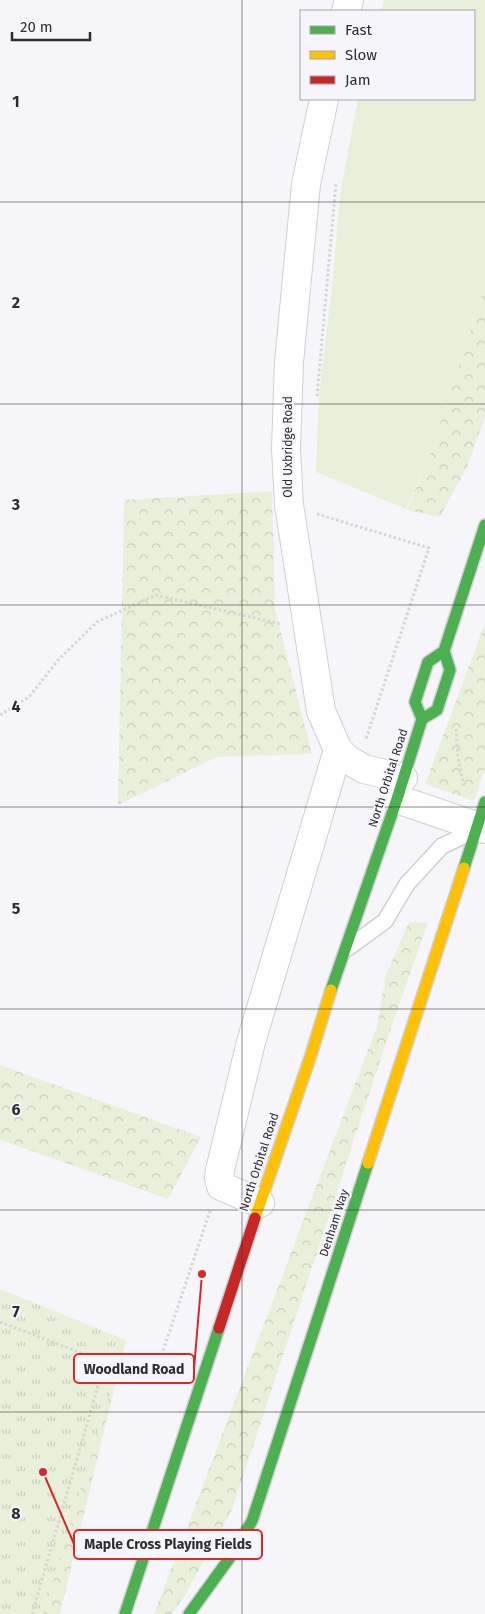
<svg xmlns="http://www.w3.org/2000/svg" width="485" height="1614" font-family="'Fira Sans',sans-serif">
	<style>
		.green { fill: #e9f0da }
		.forest { fill: url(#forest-crowns) }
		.park { fill: url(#park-tufts) }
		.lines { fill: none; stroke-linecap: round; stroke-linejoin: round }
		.lane-casing { stroke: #d0d0d2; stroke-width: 18 }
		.street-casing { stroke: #d0d0d2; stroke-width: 30 }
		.fast-casing { stroke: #d0d0d2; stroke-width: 14 }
		.slow-casing { stroke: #d0d0d2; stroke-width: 14 }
		.jam-casing { stroke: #d0d0d2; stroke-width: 14 }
		.path { stroke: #d6d6d6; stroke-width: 3; stroke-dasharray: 2.5 2.5; stroke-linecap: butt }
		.lane { stroke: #fefefe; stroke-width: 15 }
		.street { stroke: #fefefe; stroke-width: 28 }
		.fast { stroke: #4caf50; stroke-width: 11 }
		.slow { stroke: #ffc107; stroke-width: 11 }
		.jam { stroke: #c62828; stroke-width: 11 }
		.grid { fill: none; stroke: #2e2e30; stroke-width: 1; stroke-opacity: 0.55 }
		.labels { text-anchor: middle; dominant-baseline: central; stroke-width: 4; stroke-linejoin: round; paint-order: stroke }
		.street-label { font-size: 12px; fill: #2e2e30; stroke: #f5f5fb }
		.grid-label { font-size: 16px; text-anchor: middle; font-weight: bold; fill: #2e2e30; stroke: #f5f5fb; stroke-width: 4; stroke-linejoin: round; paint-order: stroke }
		.leader { fill: none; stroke: #d62828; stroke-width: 2 }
		.callout-dot { fill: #d62828; stroke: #f5f5fb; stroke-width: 2 }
		.callout { fill: #f5f5fb; stroke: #d62828; stroke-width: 2 }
		.callout-label { font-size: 14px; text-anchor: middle; font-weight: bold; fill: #2e2e30 }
	</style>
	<defs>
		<pattern id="forest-crowns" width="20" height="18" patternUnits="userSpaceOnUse" patternTransform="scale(1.25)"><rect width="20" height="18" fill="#e9f0da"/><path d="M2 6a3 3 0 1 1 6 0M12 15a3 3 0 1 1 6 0" fill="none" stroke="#c8cebb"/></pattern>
		<pattern id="park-tufts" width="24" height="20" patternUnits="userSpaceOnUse" patternTransform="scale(1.25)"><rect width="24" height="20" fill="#e9f0da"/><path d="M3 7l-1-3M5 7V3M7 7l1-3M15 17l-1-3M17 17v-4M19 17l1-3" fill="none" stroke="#c8cebb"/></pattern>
	</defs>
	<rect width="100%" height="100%" fill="#f6f6fa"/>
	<!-- green -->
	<path class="green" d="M 384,0 L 485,0 L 485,284 L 431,452 L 406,509 L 316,472 L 319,392 L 332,286 L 340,194 L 358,99 L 474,99 L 474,11 L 381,11 Z"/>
	<!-- forest -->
	<g class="forest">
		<path d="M 485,284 L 485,416 L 468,465 L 440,517 L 407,510 L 431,452 Z"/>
		<path d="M 272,491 L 275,609 L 312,754 L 217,757 L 118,805 L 124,500 Z"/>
		<path d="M 485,623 L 485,769 L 474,801 L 425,784 Z"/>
		<path d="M 409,922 L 428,923 L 395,1016 L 232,1510 L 185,1595 L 172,1614 L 154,1614 L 377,1026 L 386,975 Z"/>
		<path d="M 0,1065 L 201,1137 L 168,1199 L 0,1140 Z"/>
		<path d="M 126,1340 L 60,1614 L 0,1614 L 0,1559 Z"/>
	</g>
	<!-- park -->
	<path class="park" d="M 0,1289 L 126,1340 L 43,1614 L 0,1614 Z"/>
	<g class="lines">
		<!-- lane casing -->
		<g class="lane-casing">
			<path id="lane" d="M 348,948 L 385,921 L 407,884 L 442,846 L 459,838 L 475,827"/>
		</g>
		<!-- street casing -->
		<g class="street-casing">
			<g id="street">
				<path d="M 346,11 L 349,0"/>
				<path d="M 324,99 L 306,184 L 289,362 L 286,449 L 289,505 L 321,711 L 338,750 L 347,759 L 364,769 L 403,778"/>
				<path d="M 397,799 L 485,829"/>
				<path d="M 260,1203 L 221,1186 L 219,1178 L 220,1170 L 251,1042 L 338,750"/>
			</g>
		</g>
		<!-- fast casing -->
		<g class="fast-casing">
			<g id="fast">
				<path d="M 422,719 L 437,710 L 450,670 L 444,651"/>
				<path d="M 464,868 L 485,802"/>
				<path d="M 331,990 L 397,799 L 422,719 L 415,702 L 428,662 L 444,651 L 485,525"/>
				<path d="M 125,1614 L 219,1328"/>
				<path d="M 189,1614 L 231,1556 L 252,1521 L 368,1163"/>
			</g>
		</g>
		<!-- slow casing -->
		<g class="slow-casing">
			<g id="slow">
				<path d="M 368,1163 L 464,868"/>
				<path d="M 255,1218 L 310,1058 L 331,990"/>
			</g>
		</g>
		<!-- jam casing -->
		<g class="jam-casing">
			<path id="jam" d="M 219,1328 L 255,1218"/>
		</g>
		<!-- path -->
		<g class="path">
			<path d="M 317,396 L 336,183"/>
			<path d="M 317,514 L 429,548 L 366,739"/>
			<path d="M 0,715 L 29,697 L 59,659 L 97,622 L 156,595 L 281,624"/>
			<path d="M 456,729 L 458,757 L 464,787"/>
			<path d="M 0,1322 L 105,1362 L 143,1355 L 180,1366"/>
			<path d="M 160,1360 L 210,1211"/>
			<path d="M 32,1614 L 105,1362"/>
		</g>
		<!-- lane -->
		<use href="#lane" class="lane"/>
		<!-- street -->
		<use href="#street" class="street"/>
		<!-- fast -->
		<use href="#fast" class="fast"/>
		<!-- slow -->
		<use href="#slow" class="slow"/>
		<!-- jam -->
		<use href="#jam" class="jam"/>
	</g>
	<!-- grid -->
	<path class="grid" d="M 242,0 L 242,1614M 0,202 L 485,202M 0,404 L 485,404M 0,605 L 485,605M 0,807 L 485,807M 0,1009 L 485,1009M 0,1210 L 485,1210M 0,1412 L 485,1412"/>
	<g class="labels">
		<!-- street labels -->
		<g class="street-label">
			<text transform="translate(288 447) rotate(-90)">Old Uxbridge Road</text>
			<text transform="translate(388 778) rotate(-72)">North Orbital Road</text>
			<text transform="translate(259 1162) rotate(-72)">North Orbital Road</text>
			<text transform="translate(334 1223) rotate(-72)">Denham Way</text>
		</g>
	</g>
	<g class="grid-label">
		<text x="16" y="107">1</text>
		<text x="16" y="308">2</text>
		<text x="16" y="510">3</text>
		<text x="16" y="712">4</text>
		<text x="16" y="914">5</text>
		<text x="16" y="1115">6</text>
		<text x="16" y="1317">7</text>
		<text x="16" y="1519">8</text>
	</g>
	<!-- callouts -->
	<path class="leader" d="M202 1274L194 1369M43 1472L74 1544"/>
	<g class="callout-dot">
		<circle cx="202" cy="1274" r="5"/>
		<circle cx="43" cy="1472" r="5"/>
	</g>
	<g class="callout">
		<rect x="74" y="1354" width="120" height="29" rx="5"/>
		<rect x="74" y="1530" width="188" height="29" rx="5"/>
	</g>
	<g class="callout-label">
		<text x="134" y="1374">Woodland Road</text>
		<text x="168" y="1549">Maple Cross Playing Fields</text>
	</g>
	<!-- legend -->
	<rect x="300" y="10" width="175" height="90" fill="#f5f5fb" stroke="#a5a5aa"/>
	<rect x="310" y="26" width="25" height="8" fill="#4caf50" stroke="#a5a5aa"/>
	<text x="345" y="35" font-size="15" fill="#2e2e30">Fast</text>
	<rect x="310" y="51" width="25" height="8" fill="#ffc107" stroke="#a5a5aa"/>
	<text x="345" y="60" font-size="15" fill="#2e2e30">Slow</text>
	<rect x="310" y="76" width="25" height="8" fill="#c62828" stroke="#a5a5aa"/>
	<text x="345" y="85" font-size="15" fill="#2e2e30">Jam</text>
	<!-- scale -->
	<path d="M12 32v8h78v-8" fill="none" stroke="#2e2e30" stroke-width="2.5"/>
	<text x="20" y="32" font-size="15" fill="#2e2e30" stroke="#f5f5fb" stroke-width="4" paint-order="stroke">20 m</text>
</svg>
